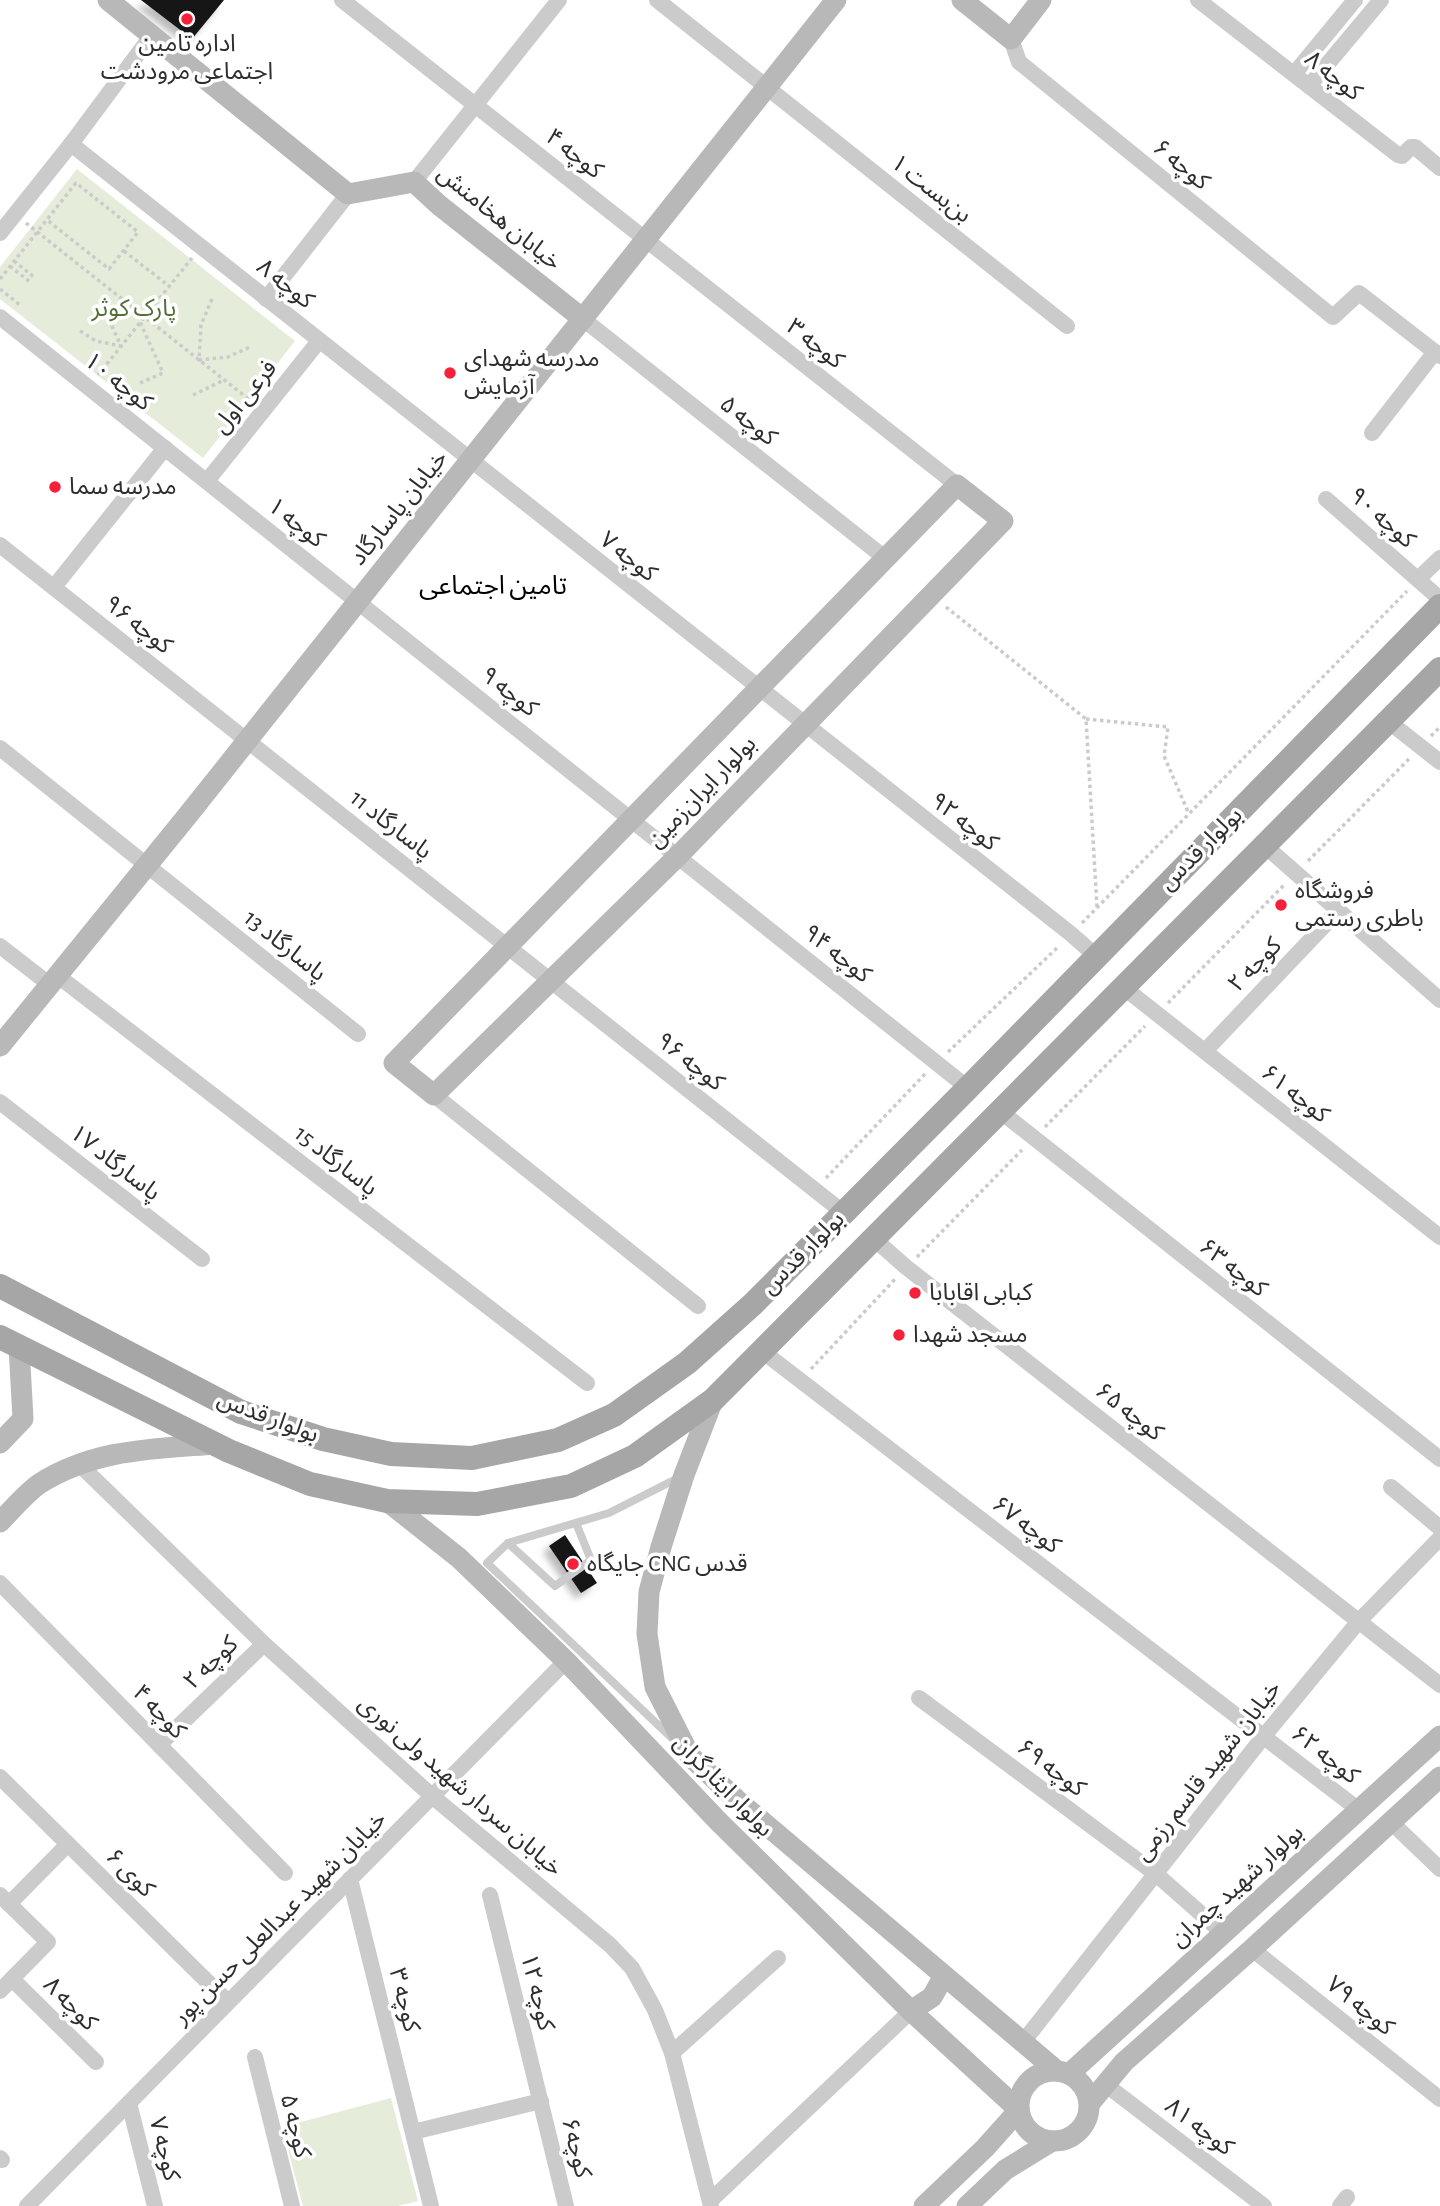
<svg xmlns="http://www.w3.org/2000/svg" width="1440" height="2206" font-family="'Alegreya Sans','Noto Sans Arabic',sans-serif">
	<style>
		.green { fill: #e5edda }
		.building { fill: #151515; filter: url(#shadow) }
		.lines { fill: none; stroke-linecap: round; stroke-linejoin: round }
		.path { stroke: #cbcbcb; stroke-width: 3.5; stroke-dasharray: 3.5 3.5; stroke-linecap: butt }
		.lane { stroke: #cbcbcb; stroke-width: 8 }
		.street { stroke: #cbcbcb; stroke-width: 16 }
		.secondary { stroke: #b8b8b8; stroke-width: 21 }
		.primary { stroke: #a6a6a6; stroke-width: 24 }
		.poi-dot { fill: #f5203a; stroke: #fff; stroke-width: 2.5 }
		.labels { text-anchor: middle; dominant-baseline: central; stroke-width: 7; stroke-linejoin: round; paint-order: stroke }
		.poi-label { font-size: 24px; fill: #2e2e2e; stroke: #fff; text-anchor: start }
		.street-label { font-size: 24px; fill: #2e2e2e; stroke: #fff }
		.park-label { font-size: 24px; fill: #536e37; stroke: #fff }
		.neighbourhood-label { font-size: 26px; fill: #000; stroke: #fff }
	</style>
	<defs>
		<filter id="shadow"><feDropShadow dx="-6" dy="6" stdDeviation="3.5" flood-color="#0004"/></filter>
	</defs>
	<rect width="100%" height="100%" fill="#fff"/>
	<!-- green -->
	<g class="green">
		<path d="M 77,169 L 295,341 L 203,458 L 0,299 L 0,267 Z"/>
		<path d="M 391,2098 L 418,2201 L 398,2206 L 303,2206 L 282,2127 Z"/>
	</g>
	<!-- building -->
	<g class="building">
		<path d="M 141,0 L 224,0 L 192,39 Z"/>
		<path d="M 565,1535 L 597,1583 L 581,1593 L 549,1546 Z"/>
	</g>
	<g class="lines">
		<!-- path -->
		<g class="path">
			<path d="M 26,223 L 251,401"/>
			<path d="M 124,251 L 169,286"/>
			<path d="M 14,261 L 34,277"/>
			<path d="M 10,266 L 30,282"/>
			<path d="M 0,279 L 76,183 L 138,232 L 109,269 L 47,220"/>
			<path d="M 0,289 L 20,305"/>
			<path d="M 212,299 L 201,325 L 199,360 L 228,357 L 250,347"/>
			<path d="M 80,331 L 96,341 L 121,346 L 111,324 L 98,310"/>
			<path d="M 98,375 L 192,258"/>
			<path d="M 140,383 L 163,373 L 140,322"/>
			<path d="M 193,395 L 224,380"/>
			<path d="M 946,607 L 1086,719 L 1097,907"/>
			<path d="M 1086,719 L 1168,727 L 1164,756 L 1189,814"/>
			<path d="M 1431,736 L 1440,727"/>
			<path d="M 1308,861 L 1411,757"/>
			<path d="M 1082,923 L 1407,591"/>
			<path d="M 1168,1003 L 1285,884"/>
			<path d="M 948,1052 L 1059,946"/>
			<path d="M 1045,1127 L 1145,1026"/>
			<path d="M 826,1178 L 925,1074"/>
			<path d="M 917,1257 L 1022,1150"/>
			<path d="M 811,1369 L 897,1277"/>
		</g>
		<!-- lane -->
		<g class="lane">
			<path d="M 508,1543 L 555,1586 L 591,1560 L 576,1523"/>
			<path d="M 673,1739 L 487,1563 L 508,1543 L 609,1513 L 680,1477"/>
		</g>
		<!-- street -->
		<g class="street">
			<path d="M 342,0 L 957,485"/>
			<path d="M 657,0 L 1067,326"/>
			<path d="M 1198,0 L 1398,155 L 1402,156 L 1411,147 L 1415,147 L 1440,168"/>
			<path d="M 1011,39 L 1019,62 L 1333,317 L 1359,293 L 1440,356"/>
			<path d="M 1294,74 L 1355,0"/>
			<path d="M 1309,86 L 1381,0"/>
			<path d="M 71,144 L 1071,934 L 1096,956"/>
			<path d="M 414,182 L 559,0"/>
			<path d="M 0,233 L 71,144 L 152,35"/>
			<path d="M 266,299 L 348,194"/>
			<path d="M 0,317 L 968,1088"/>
			<path d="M 583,319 L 885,558"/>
			<path d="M 1372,433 L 1435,352"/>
			<path d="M 207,481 L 319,341"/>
			<path d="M 1326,499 L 1440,599"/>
			<path d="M 0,545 L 844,1213"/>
			<path d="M 1418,579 L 1440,558"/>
			<path d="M 54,587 L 165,448"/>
			<path d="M 1388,721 L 1440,762"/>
			<path d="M 0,748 L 358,1034"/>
			<path d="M 1264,845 L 1440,1000"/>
			<path d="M 0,946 L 49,984"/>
			<path d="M 58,976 L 587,1383"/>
			<path d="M 1123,987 L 1440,1237"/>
			<path d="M 1205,1051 L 1338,911"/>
			<path d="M 434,1095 L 698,1306"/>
			<path d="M 0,1102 L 202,1259"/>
			<path d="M 1000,1111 L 1440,1459"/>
			<path d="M 873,1238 L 906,1267 L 1440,1685"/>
			<path d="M 762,1351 L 1359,1810"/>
			<path d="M 78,1463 L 264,1644 L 432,1796 L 610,1945 L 632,1968 L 655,2010 L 672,2053 L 711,2206"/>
			<path d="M 1391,1487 L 1440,1528"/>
			<path d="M 0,1583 L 285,1873"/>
			<path d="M 919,1698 L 1156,1874 L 1224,1934"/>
			<path d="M 159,1745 L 264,1644"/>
			<path d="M 0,1777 L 228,2002"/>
			<path d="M 1391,1822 L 1440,1869"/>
			<path d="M 350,1879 L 431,2206"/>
			<path d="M 0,1895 L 48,1942 L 0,1991"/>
			<path d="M 490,1895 L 566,2206"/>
			<path d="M 9,1904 L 68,1844"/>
			<path d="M 1252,1949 L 1440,2099"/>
			<path d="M 12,1979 L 96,2062"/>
			<path d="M 1023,2042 L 1264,1736 L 1359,1621 L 1440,1538"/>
			<path d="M 672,2053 L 778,1958"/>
			<path d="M 255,2057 L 292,2206"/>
			<path d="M 1105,2084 L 1264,2206"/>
			<path d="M 129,2103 L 155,2206"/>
			<path d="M 413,2132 L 541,2101"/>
			<path d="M 0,2158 L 2,2160"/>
			<path d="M 710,2201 L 911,2011"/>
			<path d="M 27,2206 L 566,1661"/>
			<path d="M 1340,2206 L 1347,2197"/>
		</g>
		<!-- secondary -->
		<g class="secondary">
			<path d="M 108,0 L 348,194 L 414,182 L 439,205 L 583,319"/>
			<path d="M 962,0 L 1011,39 L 1041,0"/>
			<path d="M 957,485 L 1003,521 L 678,856 L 434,1095 L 394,1063 Z"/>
			<path d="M 0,1046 L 188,815 L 836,0"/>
			<path d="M 713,1400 L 684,1475 L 661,1547 L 649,1592 L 647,1634 L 655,1687 L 690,1756 L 738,1801 L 1057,2071"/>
			<path d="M 0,1443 L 23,1419 L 19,1346"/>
			<path d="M 387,1501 L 459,1558 L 566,1661 L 718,1821 L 911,2011 L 1019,2110 L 985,2148 L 924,2206"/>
			<path d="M 0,1522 C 12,1510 25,1494 39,1484 C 94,1449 152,1449 215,1444"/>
			<path d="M 911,2011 L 932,1997 L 944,1976"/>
			<circle cx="1054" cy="2106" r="35"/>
			<path d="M 1069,2074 L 1440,1736"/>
			<path d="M 1090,2103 L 1124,2062 L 1252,1949 L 1440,1777"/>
			<path d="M 967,2206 L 1005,2170 L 1052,2141"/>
		</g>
		<!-- primary -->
		<g class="primary">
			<path d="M 0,1286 L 241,1412 L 323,1439 L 391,1454 L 472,1458 L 558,1440 L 614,1415 L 687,1363 L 753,1304 L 968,1088 L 1440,606"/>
			<path d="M 0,1337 L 229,1451 L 310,1484 L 387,1501 L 477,1504 L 571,1486 L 635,1456 L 713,1400 L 1440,669"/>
		</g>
	</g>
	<!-- markers -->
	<g class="poi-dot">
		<circle cx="187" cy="19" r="7"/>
		<circle cx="450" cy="373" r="7"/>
		<circle cx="55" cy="487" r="7"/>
		<circle cx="1281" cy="905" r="7"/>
		<circle cx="915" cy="1293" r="7"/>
		<circle cx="899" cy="1335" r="7"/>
		<circle cx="573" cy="1564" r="7"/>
	</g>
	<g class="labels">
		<!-- poi labels -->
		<g class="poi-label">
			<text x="187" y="44" text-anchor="middle">اداره تامین<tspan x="187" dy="28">اجتماعی مرودشت</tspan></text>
			<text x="464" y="359">مدرسه شهدای<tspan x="464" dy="28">آزمایش</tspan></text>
			<text x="69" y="487">مدرسه سما</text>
			<text x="1295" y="891">فروشگاه<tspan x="1295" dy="28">باطری رستمی</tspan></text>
			<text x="929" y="1293">کبابی اقابابا</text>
			<text x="913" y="1335">مسجد شهدا</text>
			<text x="587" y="1564">جایگاه CNG قدس</text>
		</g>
		<!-- street labels -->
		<g class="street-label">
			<text transform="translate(1333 76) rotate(38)">کوچه ۸</text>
			<text transform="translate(574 154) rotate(38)">کوچه ۴</text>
			<text transform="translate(1181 165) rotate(39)">کوچه ۶</text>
			<text transform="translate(931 189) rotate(38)">بن‌بست ۱</text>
			<text transform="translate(499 218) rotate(39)">خیابان هخامنش</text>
			<text transform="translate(285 284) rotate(38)">کوچه ۸</text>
			<text transform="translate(815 344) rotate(38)">کوچه ۳</text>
			<text transform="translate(118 382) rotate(38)">کوچه ۱۰</text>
			<text transform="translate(245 397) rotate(-51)">فرعی اول</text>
			<text transform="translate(748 421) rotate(38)">کوچه ۵</text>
			<text transform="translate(399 508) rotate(-51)">خیابان پاسارگاد</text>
			<text transform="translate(1382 518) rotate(41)">کوچه ۹۰</text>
			<text transform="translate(296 523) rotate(38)">کوچه ۱</text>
			<text transform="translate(628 557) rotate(38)">کوچه ۷</text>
			<text transform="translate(138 625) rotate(38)">کوچه ۹۶</text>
			<text transform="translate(509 692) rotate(38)">کوچه ۹</text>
			<text transform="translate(702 792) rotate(-46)">بولوار ایران‌زمین</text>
			<text transform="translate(964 822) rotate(38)">کوچه ۹۲</text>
			<text transform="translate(391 825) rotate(38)">پاسارگاد 11</text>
			<text transform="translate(1201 849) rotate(-45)">بولوار قدس</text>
			<text transform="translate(285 946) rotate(39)">پاسارگاد 13</text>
			<text transform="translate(837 954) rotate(38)">کوچه ۹۴</text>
			<text transform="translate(1255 965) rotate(-46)">کوچه ۲</text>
			<text transform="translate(690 1062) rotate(38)">کوچه ۹۶</text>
			<text transform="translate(1295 1094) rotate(38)">کوچه ۶۱</text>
			<text transform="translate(336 1161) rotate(38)">پاسارگاد 15</text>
			<text transform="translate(115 1163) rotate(38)">پاسارگاد ۱۷</text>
			<text transform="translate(803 1253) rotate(-45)">بولوار قدس</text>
			<text transform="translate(1233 1268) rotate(38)">کوچه ۶۳</text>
			<text transform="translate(1129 1412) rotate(38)">کوچه ۶۵</text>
			<text transform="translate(268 1417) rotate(21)">بولوار قدس</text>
			<text transform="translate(1026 1525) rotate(37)">کوچه ۶۷</text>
			<text transform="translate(211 1663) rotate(-44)">کوچه ۲</text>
			<text transform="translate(159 1712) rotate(46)">کوچه ۴</text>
			<text transform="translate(1325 1755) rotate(38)">کوچه ۶۲</text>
			<text transform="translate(1051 1768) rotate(37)">کوچه ۶۹</text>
			<text transform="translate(1208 1771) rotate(-52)">خیابان شهید قاسم رزمی</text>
			<text transform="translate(460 1786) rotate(41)">خیابان سردار شهید ولی نوری</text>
			<text transform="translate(723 1786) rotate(46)">بولوار ایثارگران</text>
			<text transform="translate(130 1873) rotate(45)">کوی ۶</text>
			<text transform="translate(1237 1886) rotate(-42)">بولوار شهید چمران</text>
			<text transform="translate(280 1918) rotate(-45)">خیابان شهید عبدالعلی حسن پور</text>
			<text transform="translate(537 1992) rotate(76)">کوچه ۱۲</text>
			<text transform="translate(404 2000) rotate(76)">کوچه ۳</text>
			<text transform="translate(70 2004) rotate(45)">کوچه ۸</text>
			<text transform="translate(1360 2006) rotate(39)">کوچه ۷۹</text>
			<text transform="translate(295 2126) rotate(76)">کوچه ۵</text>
			<text transform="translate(1199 2127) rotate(37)">کوچه ۸۱</text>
			<text transform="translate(576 2148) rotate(76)">کوچه۶</text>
			<text transform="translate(164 2149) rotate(76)">کوچه ۷</text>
		</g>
		<!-- park labels -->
		<g class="park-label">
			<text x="134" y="309">پارک کوثر</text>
		</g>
		<!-- neighbourhood labels -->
		<g class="neighbourhood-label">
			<text x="493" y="586">تامین اجتماعی</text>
		</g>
	</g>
</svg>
